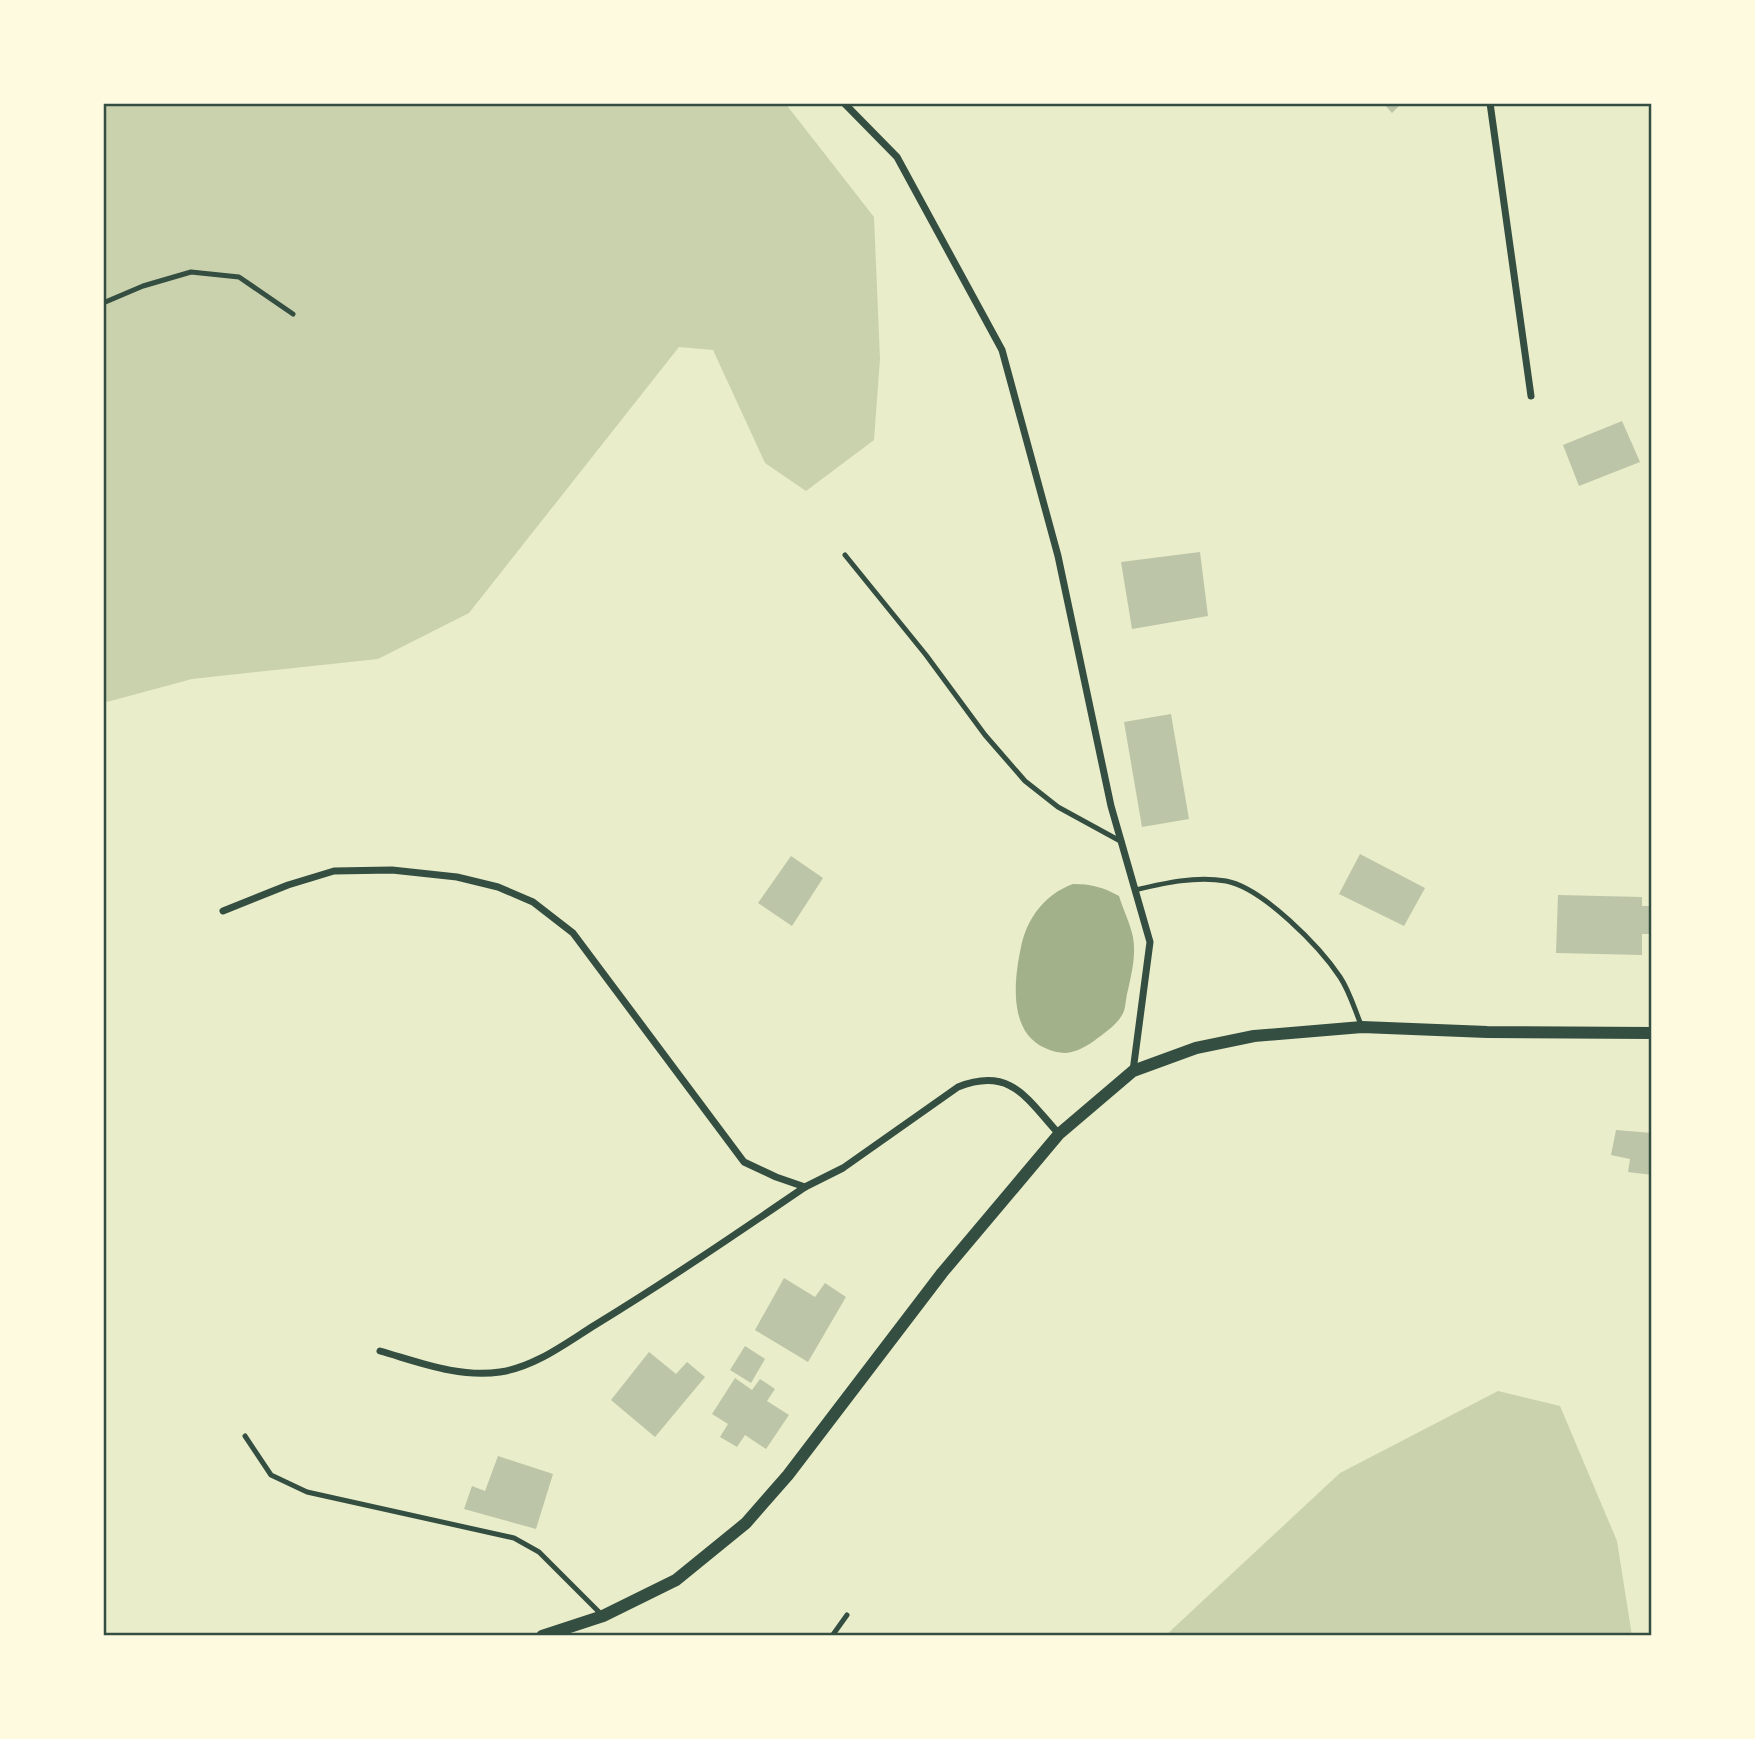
<svg xmlns="http://www.w3.org/2000/svg" width="1755" height="1739" font-family="Montserrat,sans-serif">
	<style>
		.green { fill: #cad2ad }
		.water { fill: #a3b18a }
		.building { fill: #bcc5a7 }
		.lines { fill: none; stroke-linecap: round; stroke-linejoin: round }
		.service { stroke: #344e41; stroke-width: 5 }
		.minor { stroke: #344e41; stroke-width: 7 }
		.tertiary { stroke: #344e41; stroke-width: 12 }
		.neatline { fill: none; stroke: #344e41; stroke-width: 2.5 }
	</style>
	<rect width="100%" height="100%" fill="#e9edc9"/>
	<!-- green -->
	<g class="green">
		<path d="M 103,103 L 785,103 L 874,217 L 880,359 L 874,440 L 806,491 L 765,463 L 713,350 L 679,347 L 469,613 L 378,659 L 192,679 L 103,703 Z"/>
		<path d="M 1498,1391 L 1560,1406 L 1617,1541 L 1632,1636 L 1165,1636 L 1340,1473 Z"/>
	</g>
	<!-- water -->
	<path class="water" d="M 1073,884 C 1091,884 1103,887 1119,896 C 1123,909 1130,923 1133,937 C 1136,955 1132,972 1128,990 C 1126,996 1126,1005 1124,1011 C 1119,1024 1104,1033 1094,1041 C 1076,1053 1065,1057 1045,1048 C 1008,1032 1014,979 1021,947 C 1027,918 1045,894 1073,884 Z"/>
	<!-- building -->
	<g class="building">
		<path d="M 1383,103 L 1402,103 L 1392,113 Z"/>
		<path d="M 1622,421 L 1640,462 L 1579,486 L 1563,445 Z"/>
		<path d="M 1200,552 L 1208,616 L 1132,629 L 1121,562 Z"/>
		<path d="M 1171,714 L 1189,819 L 1142,827 L 1124,722 Z"/>
		<path d="M 1360,854 L 1425,888 L 1404,926 L 1339,894 Z"/>
		<path d="M 791,856 L 823,878 L 792,926 L 758,903 Z"/>
		<path d="M 1558,895 L 1642,897 L 1642,906 L 1652,906 L 1652,934 L 1642,934 L 1642,955 L 1556,953 Z"/>
		<path d="M 1616,1130 L 1652,1133 L 1652,1175 L 1628,1172 L 1630,1159 L 1611,1155 Z"/>
		<path d="M 784,1278 L 815,1297 L 825,1283 L 846,1297 L 808,1362 L 755,1330 Z"/>
		<path d="M 745,1346 L 765,1359 L 751,1383 L 730,1370 Z"/>
		<path d="M 649,1352 L 676,1374 L 687,1362 L 705,1377 L 655,1437 L 611,1400 Z"/>
		<path d="M 735,1378 L 752,1390 L 760,1379 L 775,1389 L 767,1401 L 789,1415 L 766,1449 L 745,1435 L 737,1447 L 720,1437 L 728,1424 L 712,1414 Z"/>
		<path d="M 498,1456 L 553,1474 L 536,1529 L 464,1509 L 472,1486 L 485,1491 Z"/>
	</g>
	<g class="lines">
		<!-- service -->
		<g class="service">
			<path d="M 103,303 L 143,286 L 191,272 L 239,277 L 293,314"/>
			<path d="M 845,555 L 926,655 L 985,735 L 1025,781 L 1058,807 L 1122,842"/>
			<path d="M 1135,890 C 1165,883 1194,876 1226,881 C 1263,888 1320,947 1340,977 C 1350,992 1355,1011 1362,1027"/>
			<path d="M 245,1436 L 271,1475 L 307,1492 L 514,1538 L 539,1552 L 603,1616"/>
			<path d="M 832,1636 L 847,1615"/>
		</g>
		<!-- minor -->
		<g class="minor">
			<path d="M 844,103 L 897,157 L 1002,350 L 1058,556 L 1111,806 L 1150,942 L 1133,1071"/>
			<path d="M 1490,103 L 1531,396"/>
			<path d="M 223,911 L 288,885 L 334,871 L 392,870 L 457,877 L 498,887 L 533,902 L 573,933 L 744,1162 L 776,1177 L 805,1187 L 843,1168 L 958,1087 C 1011,1066 1027,1099 1059,1134"/>
			<path d="M 380,1351 C 419,1362 459,1378 500,1372 C 535,1367 566,1343 595,1325 C 667,1281 736,1234 805,1187"/>
		</g>
		<!-- tertiary -->
		<path class="tertiary" d="M 542,1636 L 603,1616 L 676,1580 L 746,1523 L 788,1475 L 942,1273 L 1059,1134 L 1133,1071 L 1196,1048 L 1254,1036 L 1362,1027 L 1487,1032 L 1652,1033"/>
	</g>
	<!-- border -->
	<rect width="1755" height="1739" fill="none" stroke="#fefae0" stroke-width="210"/>
	<rect x="105" y="105" width="1545" height="1529" class="neatline"/>
</svg>
